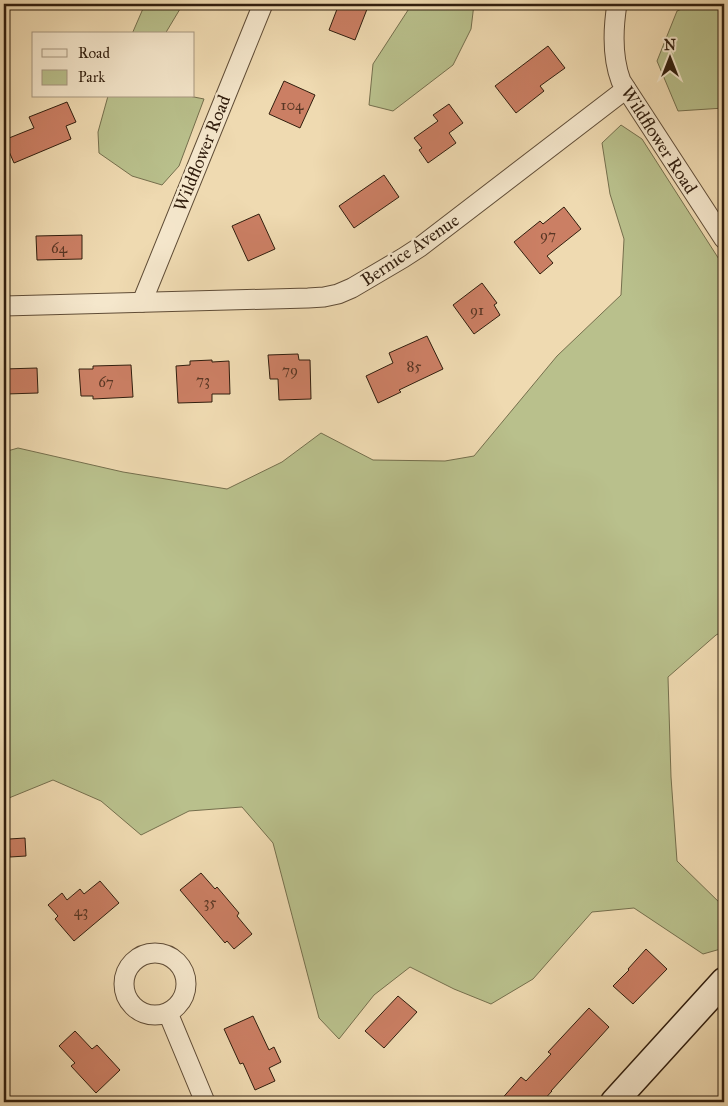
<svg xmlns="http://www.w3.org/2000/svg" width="728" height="1106" font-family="'IM FELL Great Primer',serif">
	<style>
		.green { fill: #b9c08c; stroke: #756f4d }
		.building { fill: #cb7f64; stroke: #311e0e }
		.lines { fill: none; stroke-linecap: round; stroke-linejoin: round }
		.street-casing { stroke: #604d37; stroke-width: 21 }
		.secondary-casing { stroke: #311e0e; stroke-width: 29 }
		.street { stroke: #f5e7cc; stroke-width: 19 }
		.secondary { stroke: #f5e7cc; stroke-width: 26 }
		.labels { text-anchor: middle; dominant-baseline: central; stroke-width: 5; stroke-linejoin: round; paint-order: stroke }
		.number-label { font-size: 15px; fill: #583624 }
		.street-label { font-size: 18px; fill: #311e0e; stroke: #f5e7cc }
	</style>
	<rect width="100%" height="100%" fill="#efdab1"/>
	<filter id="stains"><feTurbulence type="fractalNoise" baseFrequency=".004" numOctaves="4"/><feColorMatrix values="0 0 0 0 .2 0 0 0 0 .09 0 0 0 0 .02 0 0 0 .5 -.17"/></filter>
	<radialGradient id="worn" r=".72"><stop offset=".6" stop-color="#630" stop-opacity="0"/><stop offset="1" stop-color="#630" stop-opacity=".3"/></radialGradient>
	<!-- green -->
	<g class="green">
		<path d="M 145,4 L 220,4 L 180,9 L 165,34 L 132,34 Z"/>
		<path d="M 412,4 L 474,4 L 471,29 L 453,65 L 393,111 L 369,105 L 373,64 Z"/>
		<path d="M 694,4 L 724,4 L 724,108 L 678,111 L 657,61 L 677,11 Z"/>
		<path d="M 108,96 L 189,96 L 204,99 L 179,166 L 162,185 L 132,176 L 99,153 L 98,132 Z"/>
		<path d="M 621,125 L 642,139 L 724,267 L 724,631 L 716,635 L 668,677 L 671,777 L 677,861 L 724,907 L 724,948 L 703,954 L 634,908 L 592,912 L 533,979 L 491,1004 L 454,989 L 410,967 L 374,995 L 339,1039 L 319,1018 L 273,843 L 242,807 L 189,811 L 141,835 L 101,801 L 53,780 L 4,800 L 4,452 L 18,448 L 123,472 L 227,489 L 282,462 L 321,433 L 373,460 L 445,461 L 474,456 L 557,356 L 621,295 L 624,239 L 610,194 L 602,143 Z"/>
	</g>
	<!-- building -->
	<g class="building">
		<path d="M 339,4 L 369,4 L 355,40 L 329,30 Z"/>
		<path d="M 548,46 L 565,68 L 540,86 L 544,91 L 516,113 L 495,86 Z"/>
		<path d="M 284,81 L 315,95 L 300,128 L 269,114 Z"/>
		<path d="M 67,102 L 76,122 L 66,126 L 71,139 L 14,163 L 4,140 L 34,128 L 29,117 Z"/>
		<path d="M 449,104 L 463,123 L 449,133 L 456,143 L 428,163 L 419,150 L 422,148 L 414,138 L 438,121 L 433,115 Z"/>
		<path d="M 384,175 L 399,197 L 354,228 L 339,206 Z"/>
		<path d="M 564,207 L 581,229 L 547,256 L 553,263 L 540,274 L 514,242 L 540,221 L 543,224 Z"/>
		<path d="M 259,214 L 275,249 L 248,261 L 232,226 Z"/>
		<path d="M 82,235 L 82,259 L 37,260 L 36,236 Z"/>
		<path d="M 482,283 L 497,303 L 494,305 L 500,315 L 474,334 L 453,305 Z"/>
		<path d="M 427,336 L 443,369 L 399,390 L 401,392 L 378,403 L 366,376 L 393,363 L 389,353 Z"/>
		<path d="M 298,354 L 299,360 L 310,360 L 311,399 L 279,400 L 278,379 L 270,379 L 268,355 Z"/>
		<path d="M 212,360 L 212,362 L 229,361 L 230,394 L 212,394 L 212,402 L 178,403 L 176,366 L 190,365 L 190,361 Z"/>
		<path d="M 131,365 L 133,397 L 93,399 L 93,396 L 81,396 L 79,369 L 93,369 L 93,366 Z"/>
		<path d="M 37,368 L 38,393 L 6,394 L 5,385 L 4,385 L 4,369 Z"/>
		<path d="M 25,838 L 26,856 L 10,857 L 9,839 Z"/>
		<path d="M 201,873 L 215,889 L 217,887 L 239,913 L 237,916 L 252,934 L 234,949 L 227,941 L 225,943 L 180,890 Z"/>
		<path d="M 100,881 L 119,903 L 74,941 L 55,919 L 58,916 L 48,905 L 62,893 L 67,900 L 80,889 L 84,894 Z"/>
		<path d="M 646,949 L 667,969 L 633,1004 L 613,986 L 629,970 L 628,969 Z"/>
		<path d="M 398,996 L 417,1012 L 384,1048 L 365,1031 Z"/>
		<path d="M 589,1008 L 609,1027 L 551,1091 L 552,1091 L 542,1102 L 499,1102 L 521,1077 L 526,1081 L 551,1054 L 548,1052 Z"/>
		<path d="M 253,1016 L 269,1050 L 274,1047 L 281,1062 L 269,1068 L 275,1081 L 255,1090 L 243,1063 L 240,1064 L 224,1029 Z"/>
		<path d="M 75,1031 L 92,1049 L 97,1045 L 120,1070 L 96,1093 L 71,1066 L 75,1063 L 59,1046 Z"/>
	</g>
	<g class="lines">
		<!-- street casing -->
		<g class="street-casing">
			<g id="street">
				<path d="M 617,4 C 613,29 612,57 621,81 L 724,239"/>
				<path d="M 142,302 L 263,4"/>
				<path d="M 4,306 L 308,298 L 324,297 L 338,294 L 352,288 L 403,258 L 420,247 L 626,89"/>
				<circle cx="155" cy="984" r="31"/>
				<path d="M 168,1013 L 205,1102"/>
			</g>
		</g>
		<!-- secondary casing -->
		<g class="secondary-casing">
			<path id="secondary" d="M 614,1102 L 724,981"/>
		</g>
		<!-- street -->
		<use href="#street" class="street"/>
		<!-- secondary -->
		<use href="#secondary" class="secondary"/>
	</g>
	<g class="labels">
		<!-- number labels -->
		<g class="number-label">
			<text x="292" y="105">104</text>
			<text x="548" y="235">97</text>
			<text x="59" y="248">64</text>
			<text x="477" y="310">91</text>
			<text x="414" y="366">85</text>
			<text x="290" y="370">79</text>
			<text x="203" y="380">73</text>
			<text x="106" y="382">67</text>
			<text x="210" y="902">35</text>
			<text x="81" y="911">43</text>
		</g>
		<!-- street labels -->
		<g class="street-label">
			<text transform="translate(659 140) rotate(57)">Wildflower Road</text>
			<text transform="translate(202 153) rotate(-68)">Wildflower Road</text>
			<text transform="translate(410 250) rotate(-34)">Bernice Avenue</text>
		</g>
	</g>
	<!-- margin -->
	<rect width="728" height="1106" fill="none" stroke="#efdab1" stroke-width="20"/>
	<rect x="5" y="5" width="718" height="1096" fill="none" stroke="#311e0e" stroke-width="2.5"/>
	<rect x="10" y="10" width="708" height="1086" fill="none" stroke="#311e0e"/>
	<!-- legend -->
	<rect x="32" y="32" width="162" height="65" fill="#f5e7cc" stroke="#a79780"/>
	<rect x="42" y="49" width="25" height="8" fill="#f5e7cc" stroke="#a79780"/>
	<text x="78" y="58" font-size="15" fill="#311e0e">Road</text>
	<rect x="42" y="70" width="25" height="15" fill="#b9c08c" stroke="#a79780"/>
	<text x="78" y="82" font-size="15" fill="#311e0e">Park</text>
	<!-- north arrow -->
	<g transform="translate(670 58)" stroke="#f5e7cc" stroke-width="4" paint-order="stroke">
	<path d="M0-4L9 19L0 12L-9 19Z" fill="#311e0e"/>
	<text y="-8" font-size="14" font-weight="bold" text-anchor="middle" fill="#311e0e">N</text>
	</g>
	<rect width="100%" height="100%" filter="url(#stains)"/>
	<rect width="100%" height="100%" fill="url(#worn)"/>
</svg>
